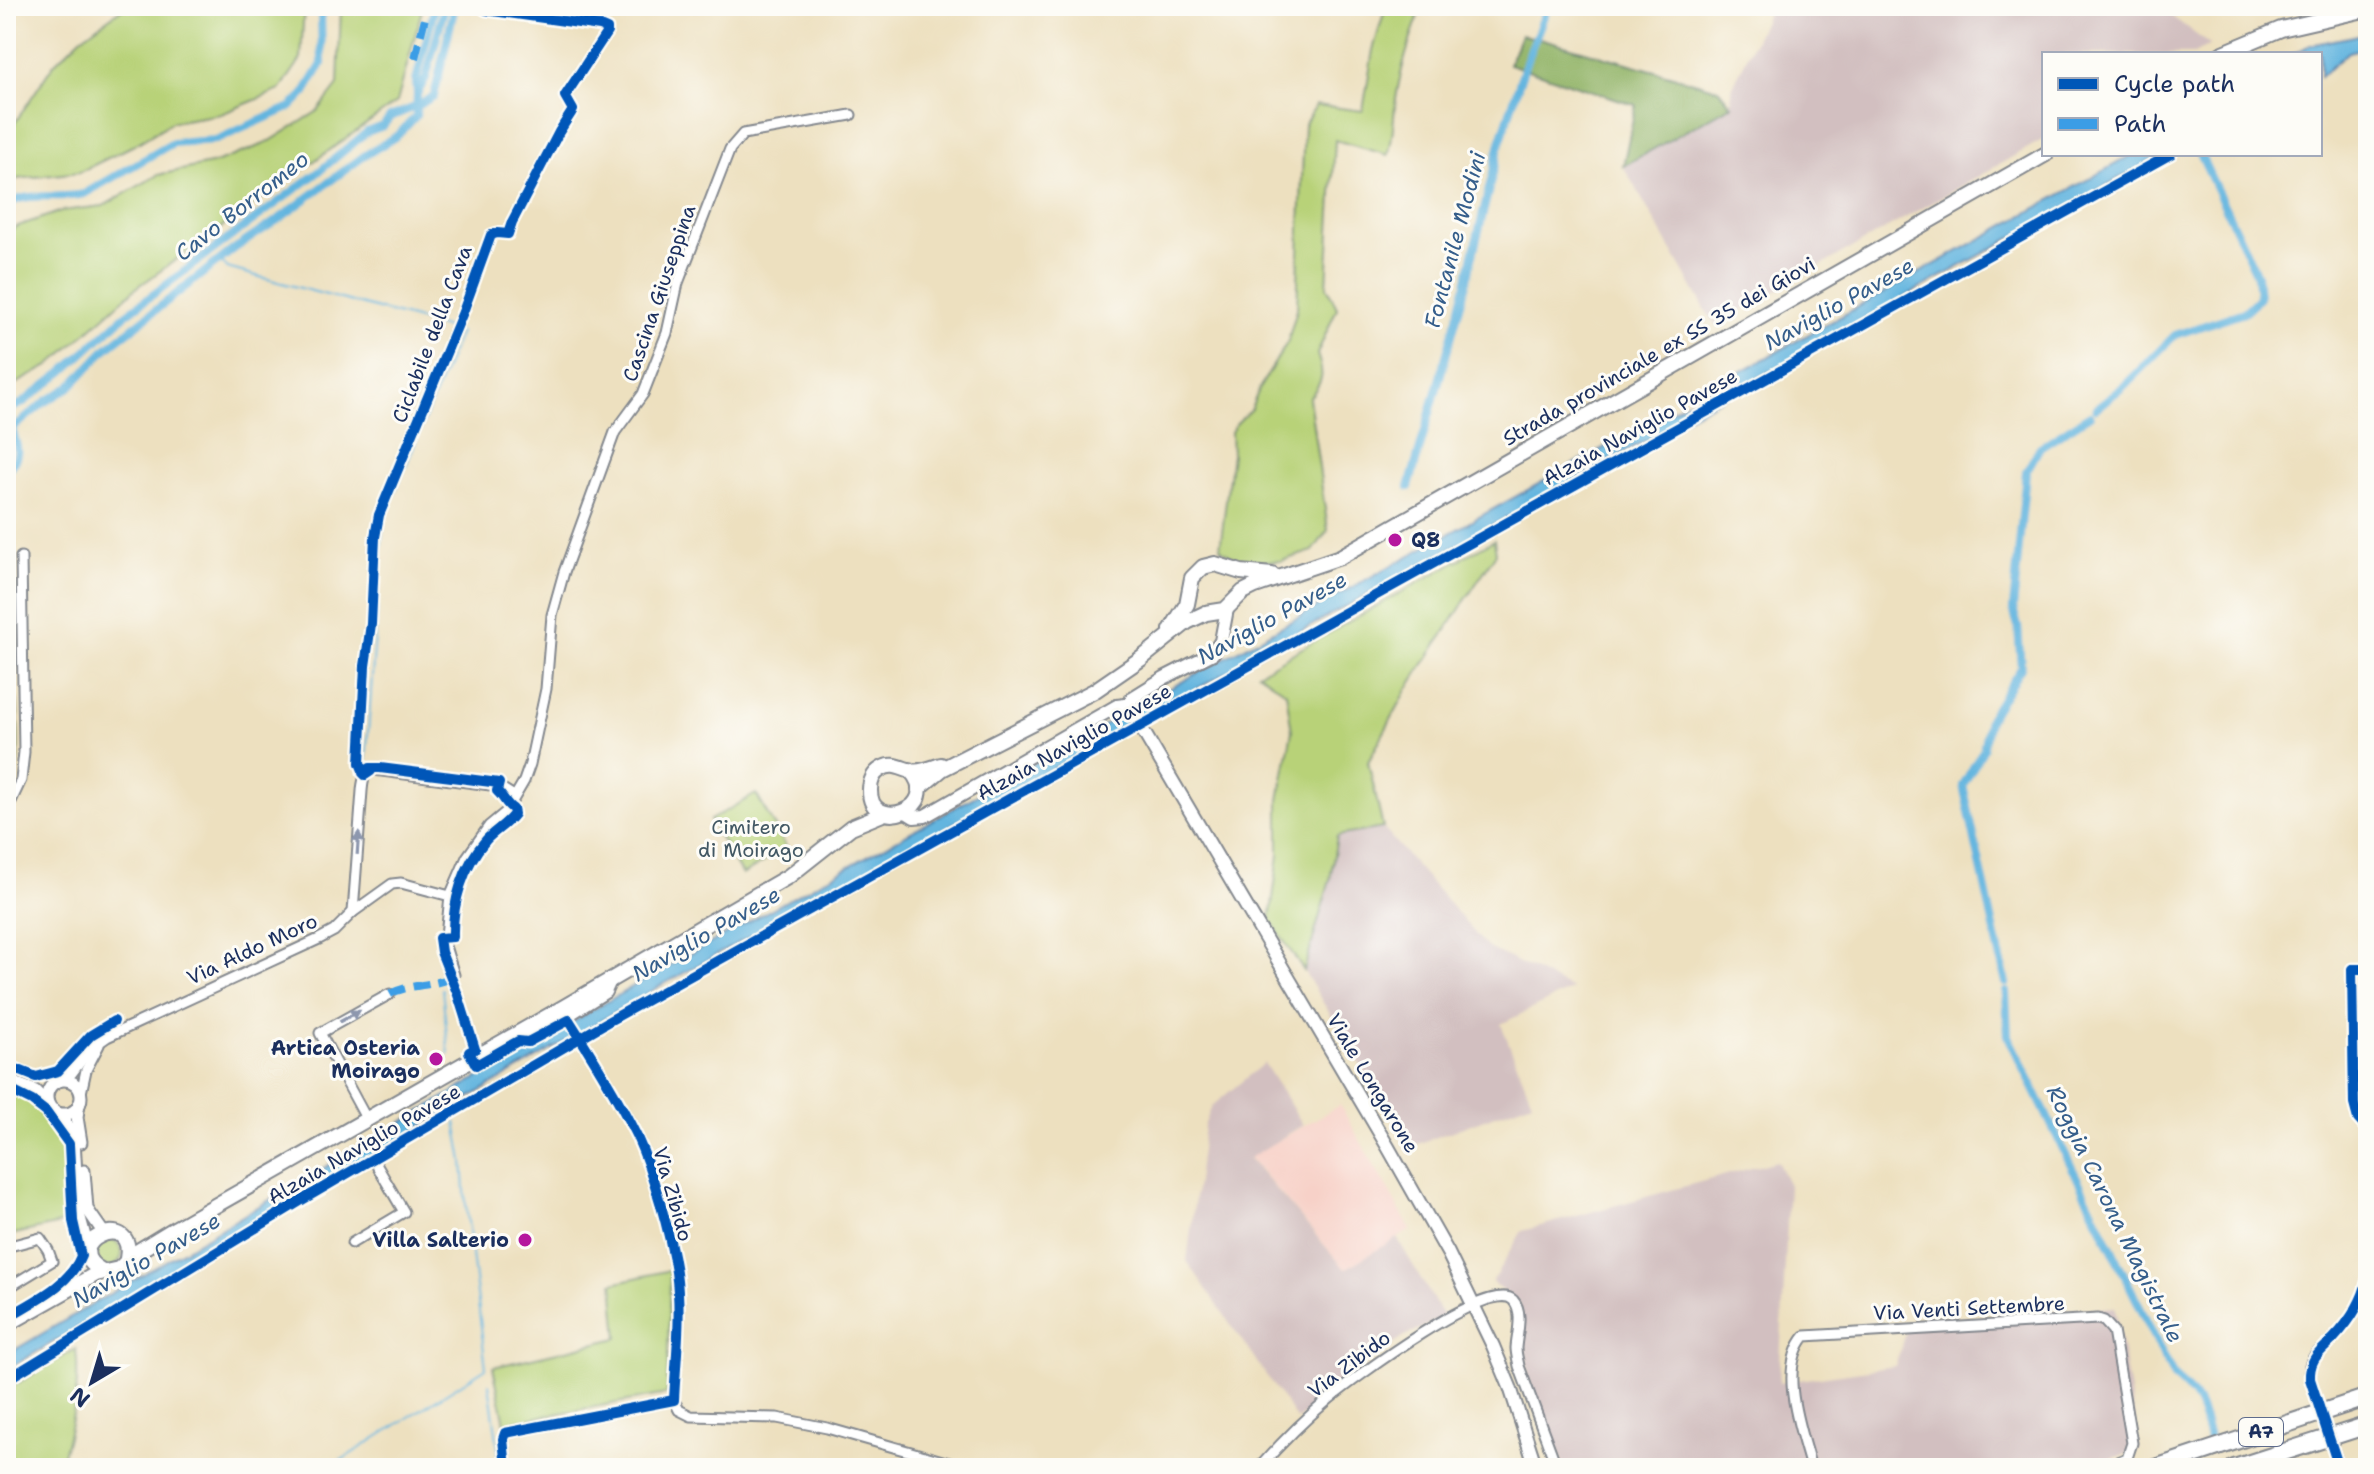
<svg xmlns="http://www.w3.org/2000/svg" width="2374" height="1474" font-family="'Shantell Sans',sans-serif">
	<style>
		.built { fill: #f7d1c8 }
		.industrial { fill: #d2bfc0 }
		.green { fill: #b8d278; stroke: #6a806b; stroke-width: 2 }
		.forest { fill: #92b468; stroke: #567263; stroke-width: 2 }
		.water { fill: #64b5df; stroke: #40729e; stroke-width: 2 }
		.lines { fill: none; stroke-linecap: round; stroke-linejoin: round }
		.stream { stroke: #64b5df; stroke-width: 2 }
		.canal { stroke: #64b5df; stroke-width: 8 }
		.minor-casing { stroke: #84888e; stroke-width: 13 }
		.tertiary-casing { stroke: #84888e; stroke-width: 15 }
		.secondary-casing { stroke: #84888e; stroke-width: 16 }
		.primary-casing { stroke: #84888e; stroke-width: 18 }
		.motorway-casing { stroke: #84888e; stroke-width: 20 }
		.minor { stroke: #fff; stroke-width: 9 }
		.tertiary { stroke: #fff; stroke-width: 11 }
		.secondary { stroke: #fff; stroke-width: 12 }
		.primary { stroke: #fff; stroke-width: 14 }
		.motorway { stroke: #fff; stroke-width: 16 }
		.minor-bridge-casing { stroke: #84888e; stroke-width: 13; stroke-linecap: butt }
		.minor-bridge { stroke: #fff; stroke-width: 9 }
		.quiet { stroke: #3b9de6; stroke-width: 8; stroke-dasharray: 16 8; stroke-linecap: butt }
		.cycleway-casing { stroke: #fdfcf7; stroke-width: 15 }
		.cycleway { stroke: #0057b8; stroke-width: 10 }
		.oneway { fill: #8d97ae }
		.poi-dot { fill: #b5179e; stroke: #fdfcf7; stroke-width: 3 }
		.labels { text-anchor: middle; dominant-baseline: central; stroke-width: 6; stroke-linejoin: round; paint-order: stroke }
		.shield { fill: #fdfcf7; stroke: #5f6c8c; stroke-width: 2 }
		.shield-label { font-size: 18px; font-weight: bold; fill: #1b2f5e }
		.street-label { font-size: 20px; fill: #1b2f5e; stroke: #fdfcf7 }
		.poi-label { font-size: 20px; font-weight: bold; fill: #1b2f5e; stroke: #fdfcf7; text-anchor: end }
		.park-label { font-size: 20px; fill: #425864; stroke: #fdfcf7 }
		.water-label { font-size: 22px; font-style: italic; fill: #355e8b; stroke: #fdfcf7 }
	</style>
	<rect width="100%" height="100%" fill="#fdfcf7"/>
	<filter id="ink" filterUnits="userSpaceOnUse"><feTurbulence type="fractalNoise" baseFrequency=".0125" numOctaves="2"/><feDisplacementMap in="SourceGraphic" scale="16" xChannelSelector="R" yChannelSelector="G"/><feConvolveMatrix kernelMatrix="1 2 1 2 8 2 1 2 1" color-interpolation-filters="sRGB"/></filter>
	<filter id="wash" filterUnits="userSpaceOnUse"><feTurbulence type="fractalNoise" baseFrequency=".006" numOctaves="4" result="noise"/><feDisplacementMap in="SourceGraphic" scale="32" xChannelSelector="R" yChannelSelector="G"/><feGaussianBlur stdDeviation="1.8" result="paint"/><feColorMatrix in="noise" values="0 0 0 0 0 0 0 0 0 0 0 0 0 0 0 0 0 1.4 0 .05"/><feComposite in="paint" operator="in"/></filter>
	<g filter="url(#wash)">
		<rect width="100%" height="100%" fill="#ede0bf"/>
		<!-- built -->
		<path class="built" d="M 1340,1105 L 1411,1230 L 1345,1269 L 1249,1157 Z"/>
		<!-- industrial -->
		<g class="industrial">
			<path d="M 1771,6 L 2158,6 L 2210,45 L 2194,54 L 2044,54 L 2044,139 L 1715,326 L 1623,166 L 1732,105 L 1731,90 Z"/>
			<path d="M 1383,828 L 1487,947 L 1572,989 L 1501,1024 L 1532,1101 L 1410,1147 L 1304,971 L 1330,880 L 1337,836 Z"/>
			<path d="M 1264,1063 L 1303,1125 L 1249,1158 L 1345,1269 L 1397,1238 L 1443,1316 L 1372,1355 L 1297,1420 L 1187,1261 L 1204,1126 L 1212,1106 Z"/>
			<path d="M 1777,1161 L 1789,1185 L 1779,1383 L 1895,1366 L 1910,1322 L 2115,1307 L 2140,1450 L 2080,1468 L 1565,1468 L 1529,1379 L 1520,1304 L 1492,1282 L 1522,1231 Z"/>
		</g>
		<!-- green -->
		<g class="green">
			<path d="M 126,6 L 304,6 L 301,59 L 280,90 L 221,114 L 172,122 L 136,144 L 80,172 L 17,179 L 6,187 L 6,136 L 54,64 L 81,38 Z"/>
			<path d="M 341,6 L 423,6 L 397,102 L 135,289 L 49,366 L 6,389 L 6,237 L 15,227 L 62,211 L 103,206 L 158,175 L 215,163 L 267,143 L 318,111 L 338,85 Z"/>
			<path d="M 1386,6 L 1422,6 C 1411,36 1401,67 1396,99 C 1393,118 1394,136 1388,155 L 1335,140 L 1327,287 L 1337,308 L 1317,354 C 1324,375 1324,380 1309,398 L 1328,530 L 1313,551 L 1281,561 L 1241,562 L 1220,548 L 1232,454 L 1231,432 L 1236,424 L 1251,409 L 1260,387 L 1288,341 L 1297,309 L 1304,125 L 1316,105 L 1363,111 L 1373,50 Z"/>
			<path d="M 1494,540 L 1496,553 L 1407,690 L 1368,762 L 1383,828 L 1337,836 L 1330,880 L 1304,971 L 1270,920 L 1279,855 L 1279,800 L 1292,731 L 1286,692 L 1258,673 Z"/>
			<path d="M 6,696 L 17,700 C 18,734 23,772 6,803 Z"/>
			<path d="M 756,794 L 787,848 L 742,875 L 710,820 Z"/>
			<path d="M 6,1089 L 21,1095 L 37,1107 L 66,1144 L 69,1222 L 6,1236 Z"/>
			<circle cx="108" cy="1253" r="14"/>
			<path d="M 670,1270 L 667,1394 L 505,1423 L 493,1367 L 618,1338 L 613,1283 Z"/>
			<path d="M 76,1349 C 81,1390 71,1429 59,1468 L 6,1468 L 6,1390 Z"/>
		</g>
		<!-- forest -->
		<path class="forest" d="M 1521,35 L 1543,39 L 1718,89 L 1732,105 L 1623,166 L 1636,105 L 1509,64 Z"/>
		<!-- water -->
		<g class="water">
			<path d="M 2368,33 L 2368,47 L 2348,52 L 2320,77 L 2320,54 L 2294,54 L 2310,45 Z"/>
			<path d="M 2134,154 L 2163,154 L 655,989 L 6,1370 L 6,1355 L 649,977 Z"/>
		</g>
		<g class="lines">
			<!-- stream -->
			<g class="stream">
				<path d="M 220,259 L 227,268 L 448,328"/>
				<path d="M 366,761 L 383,522 L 460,332"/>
				<path d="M 442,989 L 449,1055"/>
				<path d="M 489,1384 L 501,1468"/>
				<path d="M 329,1468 L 486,1368 L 466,1205 L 463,1161 L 456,1122"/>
			</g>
			<!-- canal -->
			<g class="canal">
				<path d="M 417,93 L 416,81 L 435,6"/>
				<path d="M 6,205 C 29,190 59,200 84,194 L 173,143 L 216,140 L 291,107 L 304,94 L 322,64 L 321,6"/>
				<path d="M 2096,408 L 2123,387 L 2175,335 L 2244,312 L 2259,298 L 2257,275 L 2200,154"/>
				<path d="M 6,411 L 21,404 L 63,372 L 124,316 L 316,174 L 367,132 L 383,126 L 390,117 L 415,107 L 434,96 L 455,6"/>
				<path d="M 6,473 C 21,455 19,450 12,429 L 45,402 L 71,386 L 107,348 L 234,249 L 279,219 L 364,156 L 398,135 L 416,116 L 417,94 L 426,78 L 445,6"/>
				<path d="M 1409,487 L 1463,296 L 1500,143 L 1527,59 L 1548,6"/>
				<path d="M 2006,983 L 1963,785 L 1983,750 L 1989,719 L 2021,668 L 2018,626 L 2013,609 L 2026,472 L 2040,447 L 2090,415"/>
				<path d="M 2006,992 L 2008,1036 L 2174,1377 C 2201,1399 2201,1410 2210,1442"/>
			</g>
		</g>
	</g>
	<g filter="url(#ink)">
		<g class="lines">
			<!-- minor casing -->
			<g class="minor-casing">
				<g id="minor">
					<path d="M 6,812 L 21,780 L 24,752 L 21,557"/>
					<path d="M 353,912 L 362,791 C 363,781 363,774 374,770 L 498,786 L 514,796"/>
					<path d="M 454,975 L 445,946 L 450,896 L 467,857 L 489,826 L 506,812 L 524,781 L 530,764 L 546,689 L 552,615 L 564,572 L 615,432 L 643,394 L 667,333 L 678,283 L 730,149 L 743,134 L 851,115"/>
					<path d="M 569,1020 C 593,1058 617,1096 637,1137 C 653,1172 670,1233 676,1272 C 682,1314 676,1358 674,1400 L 679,1410 L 691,1416 L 777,1418 L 827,1428 L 967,1468"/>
					<path d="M 522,1032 L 535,1034 L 564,1019 L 569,1020 L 571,1015 L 606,993 L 612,980"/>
					<path d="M 60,1080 L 72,1073 L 90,1049 L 107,1037 L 319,939 L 334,931 L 353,912 L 392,884 L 401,883 L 450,896"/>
					<path d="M 81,1093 L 86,1070 L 99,1045"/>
					<path d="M 367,1120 L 320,1033 L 390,994"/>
					<path d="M 302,1200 L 580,1038"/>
					<path d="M 352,1243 L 404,1212 L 373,1159"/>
					<path d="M 6,1247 L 40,1238 L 48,1250 L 52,1261 L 6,1289"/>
					<path d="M 2312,1385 C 2309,1377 2308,1368 2312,1360 C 2317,1350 2327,1346 2334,1338 C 2350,1321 2363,1301 2368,1278"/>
					<path d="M 1259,1468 C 1281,1443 1304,1420 1329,1399 C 1352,1380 1490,1277 1513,1300 C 1524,1312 1517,1333 1516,1348 C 1516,1354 1518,1360 1519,1366 L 1557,1468"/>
					<path d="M 1811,1468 C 1801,1431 1777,1369 1805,1336 L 2098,1319 L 2104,1321 L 2113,1331 L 2132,1443 L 2127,1458 L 2103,1468"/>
				</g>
			</g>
			<!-- tertiary casing -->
			<g class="tertiary-casing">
				<g id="tertiary">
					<circle cx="64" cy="1097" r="17"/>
					<path d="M 6,1080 L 35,1091 L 48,1104"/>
					<path d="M 79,1104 L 77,1117 L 81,1142"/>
					<path d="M 54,1110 L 67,1125 L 74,1139 L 78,1210 L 88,1248"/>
					<path d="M 84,1171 L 87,1209 L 103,1232"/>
				</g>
			</g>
			<!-- secondary casing -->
			<g class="secondary-casing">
				<g id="secondary">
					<path d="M 1130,709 L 1132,698 L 1164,678 L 1213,653 L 1221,641 L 1227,609"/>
					<path d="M 906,812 L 914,817 L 925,816 L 1117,706 L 1125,705 L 1130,709 L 1388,1147 L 1448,1253 L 1493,1346 L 1510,1387 L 1536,1468"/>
				</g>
			</g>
			<!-- primary casing -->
			<g class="primary-casing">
				<g id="primary">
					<path d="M 2221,54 L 2281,29 L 2368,9"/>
					<path d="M 1171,630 L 1187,604 L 1192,578 L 1203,567 L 1215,564 L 1241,572 L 1272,575"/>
					<path d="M 910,770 C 946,809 869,835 870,790 C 870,781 874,773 881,769 C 893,762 900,768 911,771 C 920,773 932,768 941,765"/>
					<path d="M 919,788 L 942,769 L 1094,691 L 1142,658 L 1187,622 L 1206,613 L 1225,610 L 1243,592 L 1255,586 L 1340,557 L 2046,154"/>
					<path d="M 102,1271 C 55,1245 136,1206 127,1259"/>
					<path d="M 6,1325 L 96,1274 L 119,1269 L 135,1253 L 176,1228 L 564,1007 L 789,876 L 851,827 L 885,813"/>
				</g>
			</g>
			<!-- motorway casing -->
			<g class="motorway-casing">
				<g id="motorway">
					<path d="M 2155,1468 L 2368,1397"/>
					<path d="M 2234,1468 L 2368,1425"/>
				</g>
			</g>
			<!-- minor -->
			<use href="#minor" class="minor"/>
			<!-- tertiary -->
			<use href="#tertiary" class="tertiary"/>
			<!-- secondary -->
			<use href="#secondary" class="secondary"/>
			<!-- primary -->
			<use href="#primary" class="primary"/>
			<!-- motorway -->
			<use href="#motorway" class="motorway"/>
			<!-- minor-bridge casing -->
			<g class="minor-bridge-casing">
				<path id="minor-bridge" d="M 2312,1385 L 2337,1459"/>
			</g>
			<!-- minor-bridge -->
			<use href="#minor-bridge" class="minor-bridge"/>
			<!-- quiet -->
			<g class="quiet">
				<path d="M 415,58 L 428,6"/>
				<path d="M 390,994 C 410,983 435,987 454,976"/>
			</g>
			<!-- cycleway casing -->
			<g class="cycleway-casing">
				<g id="cycleway">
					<path d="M 371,771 L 365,775 L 360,763 L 365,666 L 371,624 L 375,537 L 379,515 L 463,312 L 491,235 L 497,233 L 508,234 L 512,222 L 559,132 L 573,110 L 565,96 L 607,32 L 607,29 L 600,26 L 486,10 L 479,6"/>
					<path d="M 363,773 L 370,768 L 380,768 L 499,783 L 497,791 C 504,797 505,804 513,809 L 514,814 C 506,825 494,831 486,840 C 463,866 452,903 453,937 L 439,938 L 441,952 L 458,995 L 475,1049 L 469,1052 L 476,1065 L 518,1041 L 528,1042 L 569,1020 C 593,1058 617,1096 637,1137 C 653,1172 670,1233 676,1272 C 682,1314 676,1358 674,1400 L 505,1433 L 503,1439 L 506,1468"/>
					<path d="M 2368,969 L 2352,969 L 2354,1104 L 2358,1119 L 2368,1130"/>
					<path d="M 6,1065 L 36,1077 L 58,1071 L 91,1035 L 114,1021"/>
					<path d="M 6,1088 L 32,1101 L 46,1112 L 69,1144 L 73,1221 L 81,1256 C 69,1286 34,1301 8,1317 L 9,1323"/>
					<path d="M 6,1380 L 302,1200 L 609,1021 L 2171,154"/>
					<path d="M 2339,1468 L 2310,1379 C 2309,1357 2321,1352 2334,1338 C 2350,1321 2363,1301 2368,1278"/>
				</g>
			</g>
			<!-- cycleway -->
			<use href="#cycleway" class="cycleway"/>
		</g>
		<!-- one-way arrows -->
		<defs><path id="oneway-solid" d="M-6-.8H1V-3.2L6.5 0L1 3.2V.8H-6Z" transform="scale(2)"/></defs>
		<g class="oneway">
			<use href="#oneway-solid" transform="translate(358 843) rotate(-86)"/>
			<use href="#oneway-solid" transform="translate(350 1016) rotate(-29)"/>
		</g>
	</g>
	<!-- markers -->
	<g class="poi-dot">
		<circle cx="1395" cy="540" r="8"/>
		<circle cx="436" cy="1059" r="8"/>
		<circle cx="525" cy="1240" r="8"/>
	</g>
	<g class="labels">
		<!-- shield labels -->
		<rect class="shield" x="2239" y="1418" width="44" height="28" rx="6"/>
		<g class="shield-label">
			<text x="2261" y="1432">A7</text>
		</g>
		<!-- street labels -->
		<g class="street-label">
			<text transform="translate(659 293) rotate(-71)">Cascina Giuseppina</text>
			<text transform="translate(432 334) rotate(-69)">Ciclabile della Cava</text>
			<text transform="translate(1659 351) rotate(-30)">Strada provinciale ex SS 35 dei Giovi</text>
			<text transform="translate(1640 427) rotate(-29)">Alzaia Naviglio Pavese</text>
			<text transform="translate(1074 742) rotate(-29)">Alzaia Naviglio Pavese</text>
			<text transform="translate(252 949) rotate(-25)">Via Aldo Moro</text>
			<text transform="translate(1373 1083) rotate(59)">Viale Longarone</text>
			<text transform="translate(364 1144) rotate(-30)">Alzaia Naviglio Pavese</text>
			<text transform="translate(673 1194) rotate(74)">Via Zibido</text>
			<text transform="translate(1969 1308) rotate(-3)">Via Venti Settembre</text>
			<text transform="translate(1349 1364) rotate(-37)">Via Zibido</text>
		</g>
		<!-- poi labels -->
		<g class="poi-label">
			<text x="1411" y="540" text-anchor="start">Q8</text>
			<text x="420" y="1048">Artica Osteria<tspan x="420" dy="23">Moirago</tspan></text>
			<text x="509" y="1240">Villa Salterio</text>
		</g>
		<!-- park labels -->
		<g class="park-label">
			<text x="751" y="827">Cimitero<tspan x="751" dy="23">di Moirago</tspan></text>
		</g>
		<!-- water labels -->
		<g class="water-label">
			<text transform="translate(242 206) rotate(-38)">Cavo Borromeo</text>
			<text transform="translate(1455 240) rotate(-75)">Fontanile Modini</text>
			<text transform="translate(1839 304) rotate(-29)">Naviglio Pavese</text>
			<text transform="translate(1272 618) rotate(-29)">Naviglio Pavese</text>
			<text transform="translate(706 934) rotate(-30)">Naviglio Pavese</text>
			<text transform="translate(2115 1214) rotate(64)">Roggia Carona Magistrale</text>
			<text transform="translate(146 1260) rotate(-30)">Naviglio Pavese</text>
		</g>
	</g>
	<!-- margin -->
	<rect width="2374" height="1474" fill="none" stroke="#fdfcf7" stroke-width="32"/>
	<!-- legend -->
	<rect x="2042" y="52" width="280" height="104" fill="#fdfcf7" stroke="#a3aaba" stroke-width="2"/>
	<rect x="2058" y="78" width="40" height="12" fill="#0057b8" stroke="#a3aaba" stroke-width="2"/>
	<text x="2114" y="92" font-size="24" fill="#1b2f5e">Cycle path</text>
	<rect x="2058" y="118" width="40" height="12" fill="#3b9de6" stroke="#a3aaba" stroke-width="2"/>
	<text x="2114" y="132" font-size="24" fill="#1b2f5e">Path</text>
	<!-- north arrow -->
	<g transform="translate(92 1382) rotate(218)" stroke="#fdfcf7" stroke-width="6" paint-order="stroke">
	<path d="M0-6L14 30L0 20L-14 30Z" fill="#1b2f5e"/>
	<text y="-12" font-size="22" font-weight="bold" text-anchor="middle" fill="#1b2f5e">N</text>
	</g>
</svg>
